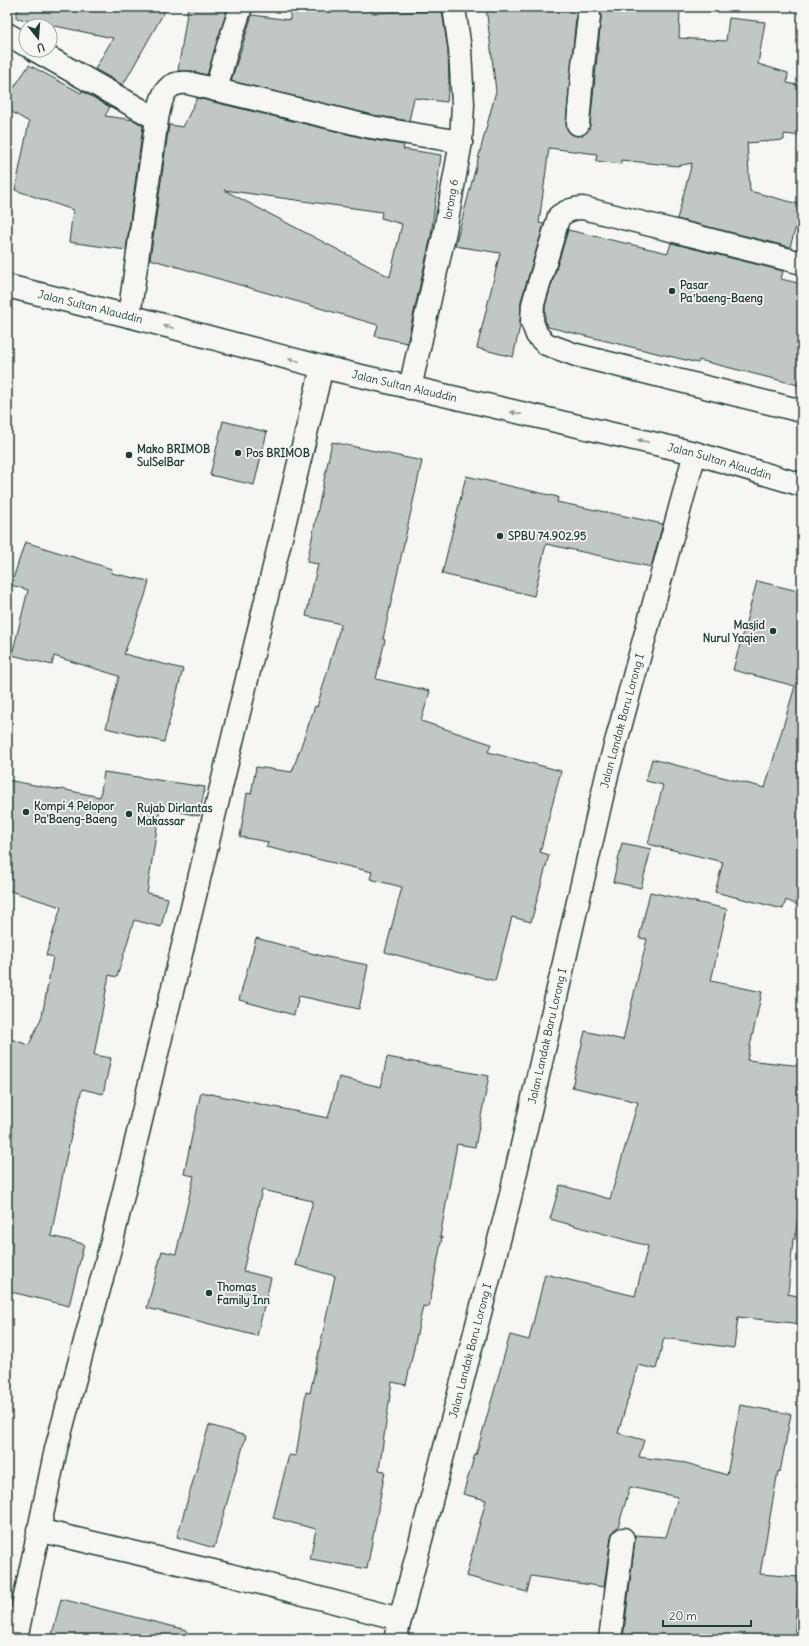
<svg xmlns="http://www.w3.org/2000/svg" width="809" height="1646" font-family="Delius,sans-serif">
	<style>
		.building { fill: #c1c8c3; stroke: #1f3d34; fill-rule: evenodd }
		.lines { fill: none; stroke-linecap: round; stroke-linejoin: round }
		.minor-casing { stroke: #1f3d34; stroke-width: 25 }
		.secondary-casing { stroke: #1f3d34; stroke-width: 25 }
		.minor { stroke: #f6f6f2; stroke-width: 22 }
		.secondary { stroke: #f6f6f2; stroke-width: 22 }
		.oneway { fill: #8a9a93 }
		.poi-dot { fill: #1f3d34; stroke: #f6f6f2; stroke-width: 1.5 }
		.labels { text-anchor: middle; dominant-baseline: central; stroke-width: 3.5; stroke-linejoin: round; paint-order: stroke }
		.street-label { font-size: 11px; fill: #1f3d34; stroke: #f6f6f2 }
		.poi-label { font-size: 11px; font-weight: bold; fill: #1f3d34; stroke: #f6f6f2; text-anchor: start }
	</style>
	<rect width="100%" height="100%" fill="#f6f6f2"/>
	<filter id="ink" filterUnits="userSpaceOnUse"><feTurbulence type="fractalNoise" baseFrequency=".025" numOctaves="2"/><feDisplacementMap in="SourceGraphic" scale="8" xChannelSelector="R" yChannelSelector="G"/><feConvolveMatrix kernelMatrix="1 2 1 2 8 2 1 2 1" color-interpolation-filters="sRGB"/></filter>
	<g filter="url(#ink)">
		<!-- building -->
		<g class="building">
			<path d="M 18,7 L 167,7 L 123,85 L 95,69 L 113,38 L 16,18 Z"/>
			<path d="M 188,7 L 228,7 L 207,75 L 191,71 L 178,71 Z"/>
			<path d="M 290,7 L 372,7 L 372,13 L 442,11 L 448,50 L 449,83 L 447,102 L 414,98 L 409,121 L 373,115 L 231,81 L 252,15 L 290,20 Z"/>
			<path d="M 486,7 L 576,7 L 576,17 L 566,123 L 567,129 L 571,134 L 577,136 L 583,135 L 588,131 L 590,125 L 601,19 L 601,7 L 680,7 L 679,38 L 726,41 L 729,18 L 765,22 L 758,64 L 788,73 L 787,83 L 802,86 L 802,136 L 784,134 L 784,140 L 747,143 L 750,191 L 802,205 L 790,247 L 677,219 L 692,163 L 677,166 L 621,160 L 621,164 L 596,161 L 597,154 L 549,148 L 539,223 L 544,224 L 521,301 L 520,326 L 513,357 L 477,348 L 500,253 L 455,246 L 496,91 Z"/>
			<path d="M 29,65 L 81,93 L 82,91 L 110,107 L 105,116 L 134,120 L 143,126 L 126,250 L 69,242 L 73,210 L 15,190 L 29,122 L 7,109 L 7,98 Z"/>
			<path d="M 197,98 L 368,139 L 404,145 L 403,149 L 441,155 L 431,236 L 407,343 L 375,336 L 378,325 L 150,259 L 169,125 L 183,127 ZM 224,190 L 382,212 L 381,218 L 402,224 L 390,277 Z"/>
			<path d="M 568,230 L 668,253 L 671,243 L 783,271 L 781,279 L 802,284 L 802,386 L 699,360 L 698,363 L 548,327 L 545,320 L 545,306 Z"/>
			<path d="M 223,421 L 267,432 L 254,485 L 210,475 Z"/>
			<path d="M 332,442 L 422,461 L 383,639 L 385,640 L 376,679 L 430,691 L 421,721 L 491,744 L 488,752 L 561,771 L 540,852 L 549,855 L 531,922 L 512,917 L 495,981 L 385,952 L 402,887 L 370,879 L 372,872 L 266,847 L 268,842 L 240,837 L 247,793 L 251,794 L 256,767 L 292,772 L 315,706 L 317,707 L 341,624 L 306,616 L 318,564 L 307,562 Z"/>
			<path d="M 466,476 L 558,497 L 557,502 L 663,524 L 651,567 L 546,544 L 534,596 L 442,574 Z"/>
			<path d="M 25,542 L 112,569 L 111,573 L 149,581 L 145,596 L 124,654 L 183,669 L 164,742 L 106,728 L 119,676 L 54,656 L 52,665 L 12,655 L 28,590 L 11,585 Z"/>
			<path d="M 757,581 L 802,592 L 802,907 L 786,900 L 783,909 L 715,892 L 723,862 L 648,844 L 663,785 L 646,781 L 652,759 L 765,788 L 795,686 L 733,670 Z"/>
			<path d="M 104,772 L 205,787 L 199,816 L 160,808 L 147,893 L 168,898 L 161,927 L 134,920 L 117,977 L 109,975 L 94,1055 L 111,1058 L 103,1094 L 82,1089 L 66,1158 L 51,1236 L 84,1244 L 69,1306 L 7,1291 L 7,1038 L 29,1045 L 42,1016 L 53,957 L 46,955 L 61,907 L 7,890 L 7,780 L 61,790 L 61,789 L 100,797 Z"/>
			<path d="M 622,843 L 651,849 L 641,888 L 613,882 Z"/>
			<path d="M 650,892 L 727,909 L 711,981 L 762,992 L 747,1060 L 802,1066 L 802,1182 L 795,1239 L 793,1239 L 788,1294 L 802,1297 L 802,1324 L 738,1317 L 734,1348 L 664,1338 L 656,1369 L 638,1365 L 618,1433 L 644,1440 L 639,1457 L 686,1463 L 727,1475 L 740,1405 L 791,1414 L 780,1472 L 778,1471 L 760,1574 L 799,1577 L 794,1639 L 623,1639 L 635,1541 L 635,1535 L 666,1537 L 678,1497 L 630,1487 L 618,1527 L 613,1531 L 611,1537 L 604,1587 L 531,1576 L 527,1592 L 466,1576 L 486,1500 L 463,1494 L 475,1454 L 476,1455 L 510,1335 L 529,1340 L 545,1274 L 635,1296 L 648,1246 L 550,1219 L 560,1185 L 610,1199 L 638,1102 L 572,1087 L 585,1031 L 623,1040 L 647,939 L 639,938 Z"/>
			<path d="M 256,938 L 322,956 L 368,965 L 359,1009 L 299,996 L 294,1015 L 239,1000 Z"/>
			<path d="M 387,1057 L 489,1076 L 475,1147 L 457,1144 L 440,1237 L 442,1237 L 429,1307 L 423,1306 L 406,1385 L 392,1382 L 379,1470 L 385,1471 L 367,1569 L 310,1559 L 316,1529 L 273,1518 L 289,1455 L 296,1456 L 306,1392 L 310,1393 L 335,1276 L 295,1265 L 313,1201 L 262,1190 L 243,1271 L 271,1278 L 257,1336 L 147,1308 L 162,1251 L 176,1254 L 194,1176 L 184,1174 L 201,1092 L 328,1118 L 339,1077 L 381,1087 Z"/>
			<path d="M 209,1425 L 246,1436 L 214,1548 L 177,1537 Z"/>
			<path d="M 61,1599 L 187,1630 L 186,1639 L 51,1639 Z"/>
		</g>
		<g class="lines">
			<!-- minor casing -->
			<g class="minor-casing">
				<g id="minor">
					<path d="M 7,34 L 26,45"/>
					<path d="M 35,50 L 157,119"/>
					<path d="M 216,90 L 227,49 L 241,7"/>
					<path d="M 578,124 L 583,65 L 589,17 L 588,7"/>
					<path d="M 802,263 L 583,208 C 573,208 567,211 559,216 L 533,304 L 532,322 L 537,335 L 546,344 L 576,355 L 802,411"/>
					<path d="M 129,316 L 157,119 C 161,100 163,81 188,83 L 371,127 L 461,142"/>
					<path id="s1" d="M 410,388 L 445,231 L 461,142 L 463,104 L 460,49 L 454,7"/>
					<path d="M 38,1530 L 230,1575 L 400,1619"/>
					<path d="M 16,1639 L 56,1449 L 112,1241 L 322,367"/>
					<path id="s2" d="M 395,1639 L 510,1198 L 607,775 L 695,453"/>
					<path d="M 610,1639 L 623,1539"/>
				</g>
			</g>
			<!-- secondary casing -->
			<g class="secondary-casing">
				<g id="secondary">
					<path id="s3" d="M 7,286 L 129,316 L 322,367 L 695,453 L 802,485"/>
				</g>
			</g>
			<!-- minor -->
			<use href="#minor" class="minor"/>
			<!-- secondary -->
			<use href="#secondary" class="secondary"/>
		</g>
		<!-- one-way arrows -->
		<defs><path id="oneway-solid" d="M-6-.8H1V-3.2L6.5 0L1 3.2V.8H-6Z"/></defs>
		<g class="oneway">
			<use href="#oneway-solid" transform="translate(169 327) rotate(-165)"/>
			<use href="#oneway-solid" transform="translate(294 360) rotate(-165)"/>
			<use href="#oneway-solid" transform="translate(516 413) rotate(-167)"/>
			<use href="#oneway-solid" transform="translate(643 441) rotate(-167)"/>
		</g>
	</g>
	<!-- markers -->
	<g class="poi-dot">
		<circle cx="672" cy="291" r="4"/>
		<circle cx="238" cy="453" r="4"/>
		<circle cx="129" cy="455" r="4"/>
		<circle cx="500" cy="536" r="4"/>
		<circle cx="773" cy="631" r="4"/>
		<circle cx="26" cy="812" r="4"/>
		<circle cx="129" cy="814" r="4"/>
		<circle cx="209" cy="1293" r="4"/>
	</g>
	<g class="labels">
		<!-- street labels -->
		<g class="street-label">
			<text stroke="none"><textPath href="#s1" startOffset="193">lorong 6</textPath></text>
			<text stroke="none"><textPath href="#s3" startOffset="86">Jalan Sultan Alauddin</textPath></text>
			<text stroke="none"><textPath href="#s3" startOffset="410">Jalan Sultan Alauddin</textPath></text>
			<text stroke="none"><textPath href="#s3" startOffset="734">Jalan Sultan Alauddin</textPath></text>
			<text stroke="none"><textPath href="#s2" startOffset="946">Jalan Landak Baru Lorong I</textPath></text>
			<text stroke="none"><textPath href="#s2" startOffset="622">Jalan Landak Baru Lorong I</textPath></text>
			<text stroke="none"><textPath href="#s2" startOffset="298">Jalan Landak Baru Lorong I</textPath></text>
		</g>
		<!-- poi labels -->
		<g class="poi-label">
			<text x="680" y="285">Pasar<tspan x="680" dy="13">Paʼbaeng-Baeng</tspan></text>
			<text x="137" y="449">Mako BRIMOB<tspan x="137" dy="13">SulSelBar</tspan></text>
			<text x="246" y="453">Pos BRIMOB</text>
			<text x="508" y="536">SPBU 74.902.95</text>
			<text x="765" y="625" text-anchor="end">Masjid<tspan x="765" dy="13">Nurul Yaqien</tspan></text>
			<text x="34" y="806">Kompi 4 Pelopor<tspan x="34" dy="13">Pa'Baeng-Baeng</tspan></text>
			<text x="137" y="808">Rujab Dirlantas<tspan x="137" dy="13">Makassar</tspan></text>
			<text x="217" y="1287">Thomas<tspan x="217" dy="13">Family Inn</tspan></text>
		</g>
	</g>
	<!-- margin -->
	<rect width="809" height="1646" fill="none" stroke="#f6f6f2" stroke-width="24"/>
	<rect x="12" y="12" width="785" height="1622" fill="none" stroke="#1f3d34" stroke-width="1.5" filter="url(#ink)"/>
	<!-- north arrow -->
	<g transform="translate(38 38) rotate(163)"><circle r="19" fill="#f6f6f2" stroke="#a0aca6"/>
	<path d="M0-3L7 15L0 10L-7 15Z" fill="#1f3d34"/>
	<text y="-6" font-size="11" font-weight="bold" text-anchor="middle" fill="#1f3d34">U</text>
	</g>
	<!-- scale -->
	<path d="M663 1620v6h88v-6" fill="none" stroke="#1f3d34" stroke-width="2"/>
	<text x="669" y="1620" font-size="12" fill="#1f3d34" stroke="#f6f6f2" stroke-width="3" paint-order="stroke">20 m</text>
</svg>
